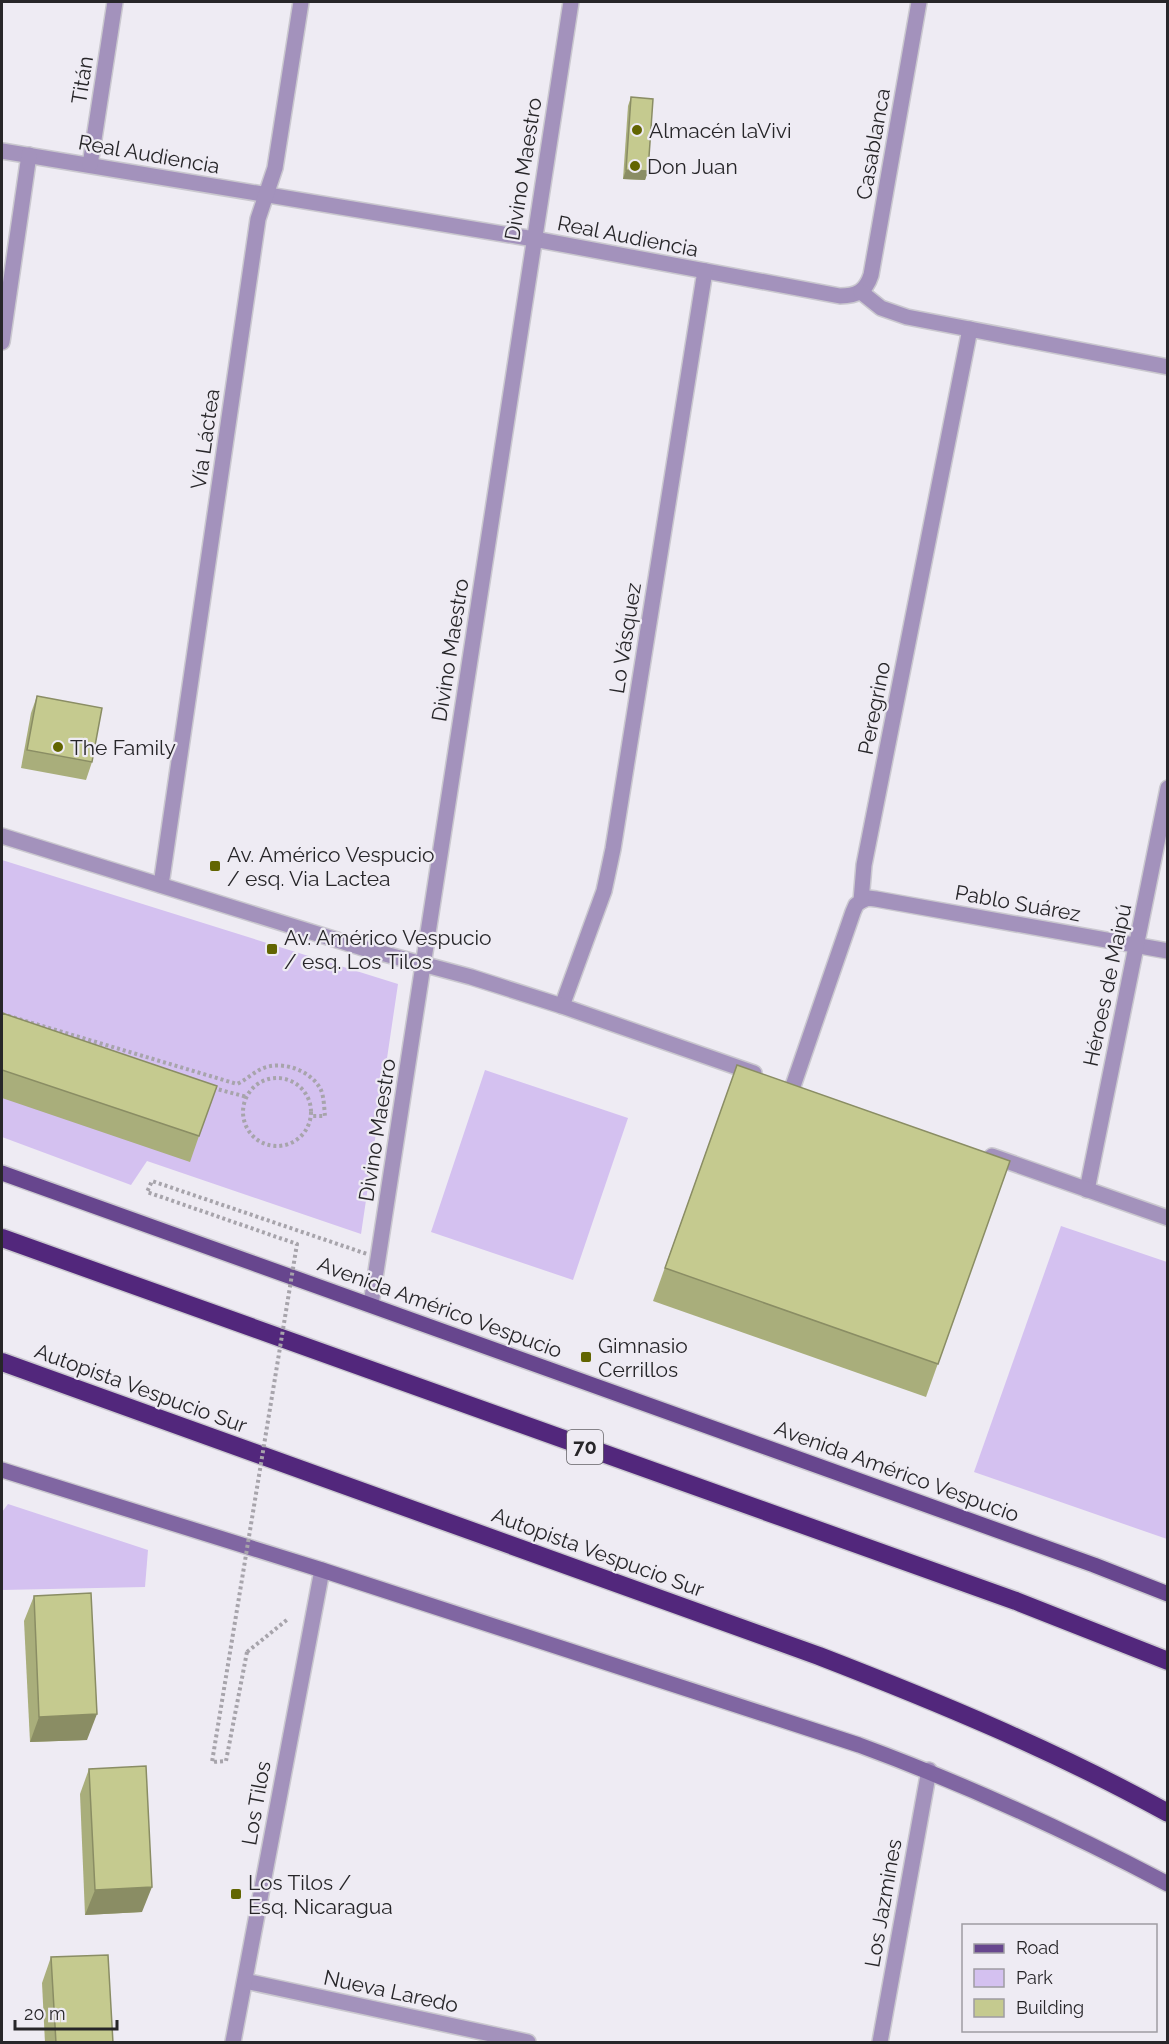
<svg xmlns="http://www.w3.org/2000/svg" width="1169" height="2044" font-family="Raleway,sans-serif">
	<style>
		.green { fill: #d4c1f0 }
		.lines { fill: none; stroke-linecap: round; stroke-linejoin: round }
		.minor-casing { stroke: #cac8cf; stroke-width: 18 }
		.tertiary-casing { stroke: #cac8cf; stroke-width: 18 }
		.secondary-casing { stroke: #cac8cf; stroke-width: 18 }
		.primary-casing { stroke: #cac8cf; stroke-width: 18 }
		.motorway-casing { stroke: #cac8cf; stroke-width: 21 }
		.path { stroke: #a7a4ab; stroke-width: 4; stroke-dasharray: 3 3; stroke-linecap: butt }
		.minor { stroke: #a392bc; stroke-width: 15 }
		.tertiary { stroke: #a392bc; stroke-width: 15 }
		.secondary { stroke: #8066a2; stroke-width: 15 }
		.primary { stroke: #67468e; stroke-width: 15 }
		.motorway { stroke: #52277c; stroke-width: 18 }
		.path-bridge { stroke: #a7a4ab; stroke-width: 4; stroke-dasharray: 3 3; stroke-linecap: butt }
		.wall { fill: #a9ae7b }
		.shaded-wall { fill: #8a8d64 }
		.building { fill: #c5ca8f; stroke: #8a8d64; stroke-width: 1.5 }
		.poi-dot { fill: #626501; stroke: #eeebf3; stroke-width: 2 }
		.labels { text-anchor: middle; dominant-baseline: central; stroke-width: 4.5; stroke-linejoin: round; paint-order: stroke }
		.shield { fill: #eeebf3; stroke: #636166; stroke-width: 1.5 }
		.shield-label { font-size: 20px; font-weight: bold; fill: #272629 }
		.street-label { font-size: 21px; fill: #272629; stroke: #eeebf3 }
		.poi-label { font-size: 21px; fill: #272629; stroke: #eeebf3; text-anchor: start }
	</style>
	<rect width="100%" height="100%" fill="#eeebf3"/>
	<!-- green -->
	<g class="green">
		<path d="M 2,860 L 398,984 L 361,1234 L 147,1161 L 131,1185 L 2,1137 Z"/>
		<path d="M 485,1070 L 628,1118 L 573,1280 L 431,1232 Z"/>
		<path d="M 1061,1226 L 1167,1262 L 1167,1539 L 974,1472 Z"/>
		<path d="M 8,1504 L 148,1550 L 145,1587 L 2,1590 L 2,1512 Z"/>
	</g>
	<g class="lines">
		<!-- minor casing -->
		<g class="minor-casing">
			<g id="minor">
				<path d="M 2,151 L 534,239 L 840,296 C 857,296 866,291 871,275 L 919,2"/>
				<path d="M 90,165 L 115,2"/>
				<path d="M 861,292 L 881,308 L 907,317 L 1168,367"/>
				<path d="M 2,342 L 29,155"/>
				<path d="M 161,885 L 258,219 L 275,168 L 301,2"/>
				<path d="M 861,901 L 868,898 L 876,899 L 1168,951"/>
				<path d="M 562,1006 L 604,891 L 613,849 L 705,271"/>
				<path d="M 793,1086 L 853,912 L 856,905 L 861,901 L 864,865 L 970,329"/>
				<path d="M 1087,1190 L 1168,788"/>
				<path d="M 245,1981 L 528,2042"/>
				<path d="M 880,2042 L 929,1770"/>
			</g>
		</g>
		<!-- tertiary casing -->
		<g class="tertiary-casing">
			<g id="tertiary">
				<path d="M 2,836 L 366,949 L 471,977 L 562,1006 L 754,1073"/>
				<path d="M 992,1156 L 1168,1218"/>
				<path d="M 371,1304 L 571,2"/>
				<path d="M 233,2042 L 322,1570"/>
			</g>
		</g>
		<!-- secondary casing -->
		<g class="secondary-casing">
			<path id="secondary" d="M 2,1470 L 322,1570 L 859,1745 C 965,1784 1067,1831 1168,1884"/>
		</g>
		<!-- primary casing -->
		<g class="primary-casing">
			<path id="primary" d="M 2,1173 L 1094,1565 L 1168,1594"/>
		</g>
		<!-- motorway casing -->
		<g class="motorway-casing">
			<g id="motorway">
				<path d="M 2,1238 L 1016,1601 L 1168,1661"/>
				<path d="M 2,1362 L 819,1656 C 938,1702 1056,1751 1168,1813"/>
			</g>
		</g>
		<!-- path -->
		<g class="path">
			<path d="M 2,1014 L 237,1084 C 246,1080 253,1073 261,1069 C 280,1060 309,1069 320,1088 C 324,1095 324,1107 325,1116 L 312,1116"/>
			<circle cx="277" cy="1112" r="34"/>
			<path d="M 213,1088 L 247,1097"/>
			<path d="M 247,1652 L 288,1619"/>
		</g>
		<!-- minor -->
		<use href="#minor" class="minor"/>
		<!-- tertiary -->
		<use href="#tertiary" class="tertiary"/>
		<!-- secondary -->
		<use href="#secondary" class="secondary"/>
		<!-- primary -->
		<use href="#primary" class="primary"/>
		<!-- motorway -->
		<use href="#motorway" class="motorway"/>
		<!-- path-bridge -->
		<path class="path-bridge" d="M 247,1652 L 226,1761 L 212,1762 L 297,1244 L 147,1192 L 152,1181 L 367,1254"/>
	</g>
	<!-- wall -->
	<g class="wall">
		<path d="M 631,97 L 648,171 L 645,180 L 623,179 L 628,106 Z"/>
		<path d="M 37,696 L 92,762 L 86,780 L 21,768 L 31,713 Z"/>
		<path d="M 2,1013 L 199,1136 L 190,1162 L 2,1098 Z"/>
		<path d="M 737,1065 L 1010,1161 L 926,1397 L 653,1301 Z"/>
		<path d="M 34,1596 L 87,1740 L 30,1742 L 24,1621 Z"/>
		<path d="M 89,1769 L 142,1912 L 85,1915 L 80,1794 Z"/>
		<path d="M 51,1957 L 113,2043 L 45,2043 L 42,1983 Z"/>
	</g>
	<!-- shaded-wall -->
	<g class="shaded-wall">
		<path d="M 626,170 L 648,171 L 645,180 L 623,179 Z"/>
		<path d="M 97,1714 L 87,1740 L 30,1742 L 39,1717 Z"/>
		<path d="M 152,1887 L 142,1912 L 85,1915 L 95,1890 Z"/>
	</g>
	<!-- building -->
	<g class="building">
		<path d="M 631,97 L 653,99 L 648,171 L 626,170 Z"/>
		<path d="M 37,696 L 102,708 L 92,762 L 27,750 Z"/>
		<path d="M 2,1013 L 217,1086 L 199,1136 L 2,1070 Z"/>
		<path d="M 737,1065 L 1010,1161 L 938,1364 L 665,1268 Z"/>
		<path d="M 91,1593 L 97,1714 L 39,1717 L 34,1596 Z"/>
		<path d="M 146,1766 L 152,1887 L 95,1890 L 89,1769 Z"/>
		<path d="M 108,1955 L 113,2043 L 56,2043 L 51,1957 Z"/>
	</g>
	<!-- markers -->
	<g class="poi-dot">
		<circle cx="637" cy="130" r="6"/>
		<circle cx="635" cy="166" r="6"/>
		<circle cx="58" cy="747" r="6"/>
		<rect x="209" y="860" width="12" height="12" rx="3"/>
		<rect x="266" y="943" width="12" height="12" rx="3"/>
		<rect x="580" y="1351" width="12" height="12" rx="3"/>
		<rect x="230" y="1888" width="12" height="12" rx="3"/>
	</g>
	<g class="labels">
		<!-- shield labels -->
		<rect class="shield" x="567" y="1430" width="36" height="34" rx="4.5"/>
		<g class="shield-label">
			<text x="585" y="1447">70</text>
		</g>
		<!-- street labels -->
		<g class="street-label">
			<text transform="translate(82 80) rotate(-81)">Titán</text>
			<text transform="translate(873 144) rotate(-80)">Casablanca</text>
			<text transform="translate(149 154) rotate(10)">Real Audiencia</text>
			<text transform="translate(523 169) rotate(-81)">Divino Maestro</text>
			<text transform="translate(628 236) rotate(11)">Real Audiencia</text>
			<text transform="translate(205 439) rotate(-82)">Vía Láctea</text>
			<text transform="translate(625 638) rotate(-81)">Lo Vásquez</text>
			<text transform="translate(450 650) rotate(-81)">Divino Maestro</text>
			<text transform="translate(874 708) rotate(-79)">Peregrino</text>
			<text transform="translate(1018 903) rotate(10)">Pablo Suárez</text>
			<text transform="translate(1107 985) rotate(-78)">Héroes de Maipú</text>
			<text transform="translate(377 1130) rotate(-81)">Divino Maestro</text>
			<text transform="translate(440 1307) rotate(20)">Avenida Américo Vespucio</text>
			<text transform="translate(141 1388) rotate(20)">Autopista Vespucio Sur</text>
			<text transform="translate(897 1471) rotate(20)">Avenida Américo Vespucio</text>
			<text transform="translate(598 1552) rotate(20)">Autopista Vespucio Sur</text>
			<text transform="translate(256 1803) rotate(-80)">Los Tilos</text>
			<text transform="translate(883 1903) rotate(-80)">Los Jazmines</text>
			<text transform="translate(391 1991) rotate(12)">Nueva Laredo</text>
		</g>
		<!-- poi labels -->
		<g class="poi-label">
			<text x="649" y="130">Almacén laVivi</text>
			<text x="647" y="166">Don Juan</text>
			<text x="70" y="747">The Family</text>
			<text x="227" y="854">Av. Américo Vespucio<tspan x="227" dy="24">/ esq. Via Lactea</tspan></text>
			<text x="284" y="937">Av. Américo Vespucio<tspan x="284" dy="24">/ esq. Los Tilos</tspan></text>
			<text x="598" y="1345">Gimnasio<tspan x="598" dy="24">Cerrillos</tspan></text>
			<text x="248" y="1882">Los Tilos /<tspan x="248" dy="24">Esq. Nicaragua</tspan></text>
		</g>
	</g>
	<!-- border -->
	<rect width="1169" height="2044" fill="none" stroke="#272629" stroke-width="6"/>
	<!-- legend -->
	<rect x="962" y="1924" width="195" height="108" fill="#eeebf3" stroke="#9e9ca2" stroke-width="1.5"/>
	<rect x="974" y="1944" width="30" height="9" fill="#67468e" stroke="#9e9ca2" stroke-width="1.5"/>
	<text x="1016" y="1954" font-size="18" fill="#272629">Road</text>
	<rect x="974" y="1969" width="30" height="18" fill="#d4c1f0" stroke="#9e9ca2" stroke-width="1.5"/>
	<text x="1016" y="1984" font-size="18" fill="#272629">Park</text>
	<rect x="974" y="1999" width="30" height="18" fill="#c5ca8f" stroke="#9e9ca2" stroke-width="1.5"/>
	<text x="1016" y="2014" font-size="18" fill="#272629">Building</text>
	<!-- scale -->
	<path d="M15 2020v9h102v-9" fill="none" stroke="#272629" stroke-width="3"/>
	<text x="24" y="2020" font-size="18" fill="#272629" stroke="#eeebf3" stroke-width="4.5" paint-order="stroke">20 m</text>
</svg>
